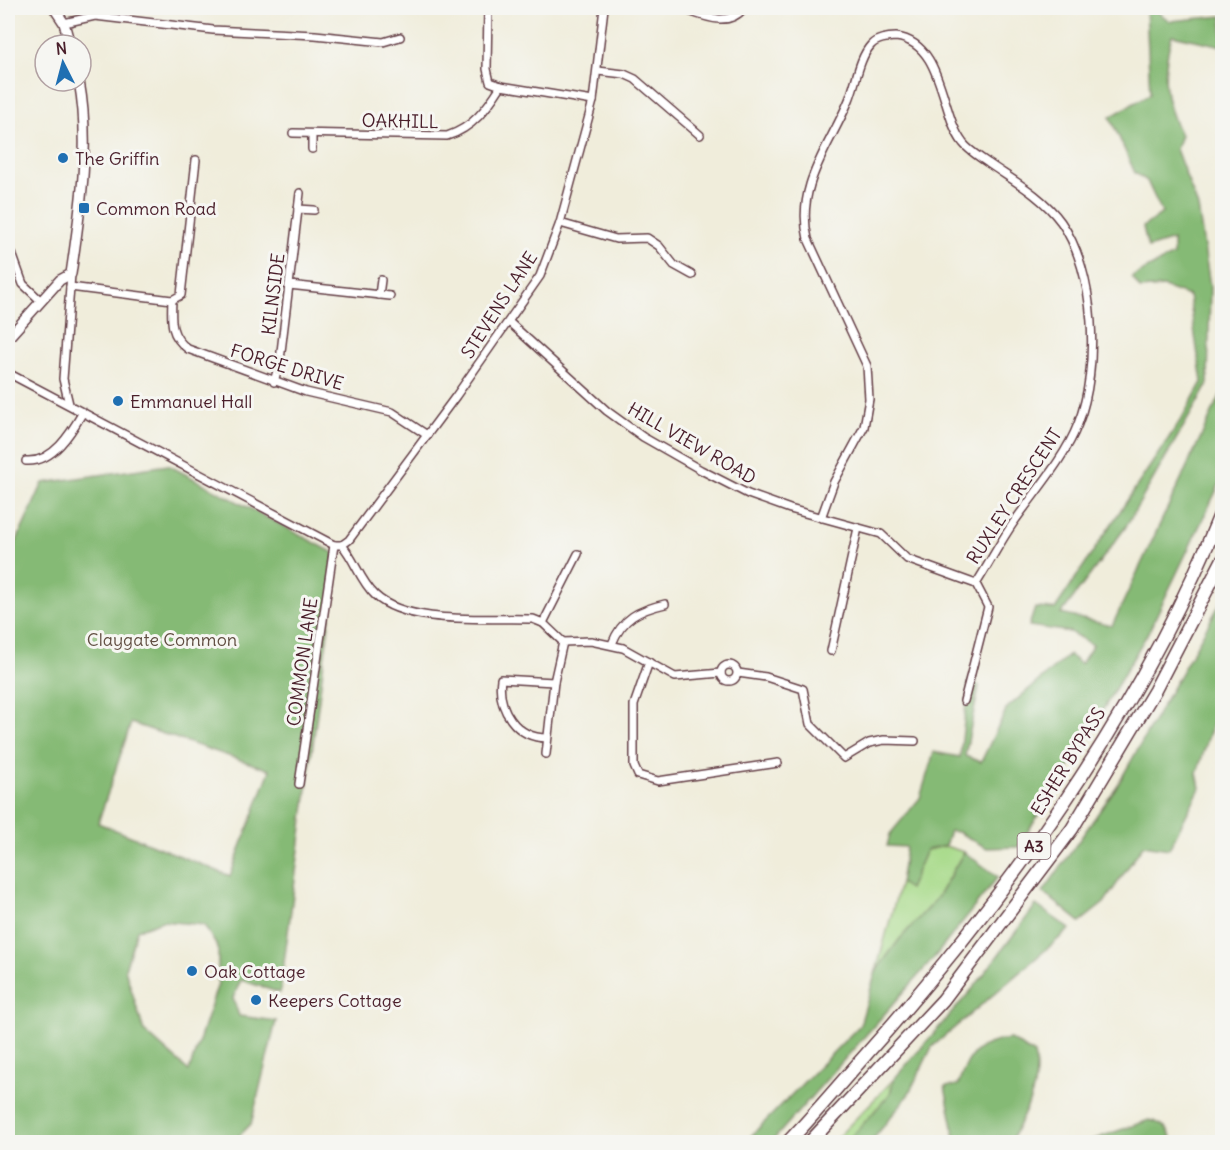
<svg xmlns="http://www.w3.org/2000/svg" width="1230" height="1150" font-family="Delius,sans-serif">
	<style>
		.green { fill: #a7da89; stroke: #787c5a; stroke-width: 1.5 }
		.forest { fill: #85ba75; stroke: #686c50; stroke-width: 1.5; fill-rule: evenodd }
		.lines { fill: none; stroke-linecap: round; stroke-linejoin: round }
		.minor-casing { stroke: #633e45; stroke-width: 10 }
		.tertiary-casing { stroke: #633e45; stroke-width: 12 }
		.trunk-casing { stroke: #633e45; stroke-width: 15 }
		.minor { stroke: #fff; stroke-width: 7 }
		.tertiary { stroke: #fff; stroke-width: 9 }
		.trunk { stroke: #fff; stroke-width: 12 }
		.poi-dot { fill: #1f6fb2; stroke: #f6f6f2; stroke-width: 2 }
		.labels { text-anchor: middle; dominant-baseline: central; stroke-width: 6; stroke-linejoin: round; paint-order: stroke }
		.shield { fill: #f6f6f2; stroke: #7e6067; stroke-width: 1.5 }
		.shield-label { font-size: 16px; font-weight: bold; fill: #4a1f2b }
		.street-label { font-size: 18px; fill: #4a1f2b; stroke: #f6f6f2 }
		.poi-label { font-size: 18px; fill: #4a1f2b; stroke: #f6f6f2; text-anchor: start }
		.park-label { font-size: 18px; fill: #614e42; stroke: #f6f6f2 }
	</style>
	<rect width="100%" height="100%" fill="#f6f6f2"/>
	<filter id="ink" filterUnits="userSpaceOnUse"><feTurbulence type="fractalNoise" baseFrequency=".0167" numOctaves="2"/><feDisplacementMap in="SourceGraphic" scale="12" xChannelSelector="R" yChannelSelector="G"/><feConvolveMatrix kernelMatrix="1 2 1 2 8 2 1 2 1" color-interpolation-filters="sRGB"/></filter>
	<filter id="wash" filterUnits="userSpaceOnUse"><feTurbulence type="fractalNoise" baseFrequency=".008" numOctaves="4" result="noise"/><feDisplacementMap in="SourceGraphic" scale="24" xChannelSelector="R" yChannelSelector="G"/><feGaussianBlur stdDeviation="1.35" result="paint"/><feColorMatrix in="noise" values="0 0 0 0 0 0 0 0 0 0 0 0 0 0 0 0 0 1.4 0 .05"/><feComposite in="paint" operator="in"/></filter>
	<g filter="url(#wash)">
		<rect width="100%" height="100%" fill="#f0eddb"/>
		<!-- green -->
		<g class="green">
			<path d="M 945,846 L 964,852 L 937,898 L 899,940 L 876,971 L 900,883 L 909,889 L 926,850 Z"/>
			<path d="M 894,1079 L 890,1094 L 847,1142 L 833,1142 Z"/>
		</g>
		<!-- forest -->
		<g class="forest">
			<path d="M 1146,8 L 1152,8 L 1170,21 L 1222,16 L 1222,46 L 1172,35 C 1161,74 1163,99 1181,135 L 1176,149 L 1198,207 L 1210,286 L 1208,384 L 1125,528 L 1061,614 L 1112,626 L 1222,392 L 1222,479 L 1149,631 L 1073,761 L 1018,847 L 987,848 L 958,832 L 950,831 L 945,846 L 926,850 L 909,889 L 900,883 L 906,847 L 887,846 L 890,834 L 920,798 L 934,752 L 960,757 L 969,678 L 979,686 L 965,756 L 981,762 L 1007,708 L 1069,655 L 1081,664 L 1093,645 L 1070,632 L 1029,626 L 1035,608 L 1055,609 L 1182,418 L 1202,382 L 1189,296 L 1164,287 L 1140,289 L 1132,277 L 1173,255 L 1173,240 L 1148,248 L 1143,227 L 1162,213 L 1147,181 L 1135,173 L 1110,117 L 1150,94 Z"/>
			<path d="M 168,465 L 336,554 L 330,615 L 280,993 L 241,980 L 233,998 L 239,1016 L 276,1021 L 251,1124 L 233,1142 L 8,1142 L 8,560 L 43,483 ZM 131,723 L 270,770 L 230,876 L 98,823 ZM 162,921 L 204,925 L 218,948 L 218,984 L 189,1071 L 144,1031 L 125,969 L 137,930 Z"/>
			<path d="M 1222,600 L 1222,708 L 1217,710 L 1197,773 L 1200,788 L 1169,849 L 1143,845 L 1104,903 L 1080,922 L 1043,892 L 1117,786 Z"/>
			<path d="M 964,852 L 998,877 L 933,959 L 775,1138 L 769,1142 L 745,1142 L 860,1025 L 876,971 L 899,940 L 937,898 Z"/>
			<path d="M 1036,905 L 1070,929 L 932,1047 L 908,1095 L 871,1142 L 847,1142 L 890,1094 L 894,1079 L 975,986 Z"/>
			<path d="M 1010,1039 L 1034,1054 C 1042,1085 1024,1115 1010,1142 L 956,1142 L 945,1087 L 958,1085 C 970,1053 975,1044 1010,1039 Z"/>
			<path d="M 1149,1120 C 1162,1123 1170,1128 1172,1142 L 1086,1142 Z"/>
		</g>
	</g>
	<g filter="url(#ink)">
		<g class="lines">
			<!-- minor casing -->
			<g class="minor-casing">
				<g id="minor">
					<path d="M 488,8 L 487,69 L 490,82 L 501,86 L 593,101"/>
					<path d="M 680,8 C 702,15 727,29 744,8"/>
					<path d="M 64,23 L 95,16 L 213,30 L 315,35 L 383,42 L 400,37"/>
					<path d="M 598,71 L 624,74 L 635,79 L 700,135"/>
					<path d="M 293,133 L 447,136 C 473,128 487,108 501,86"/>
					<path d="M 312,149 L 312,135"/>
					<path d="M 298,209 L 314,210"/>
					<path d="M 560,223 L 616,239 L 647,238 L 659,246 L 674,265 L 692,275"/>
					<path d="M 8,242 L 23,284 L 41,301"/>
					<path d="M 289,285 L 390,296"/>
					<path d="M 70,287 L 172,300 L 181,295 L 196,160"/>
					<path d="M 379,295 L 381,280"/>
					<path d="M 172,300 C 171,321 170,336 188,349 L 306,392 L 392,412 L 427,435"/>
					<path d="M 509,322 L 607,411 L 643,437 L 701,470 L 748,494 L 790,509 L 881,534 L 907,559 L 976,584"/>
					<path d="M 8,373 L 334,545 L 342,545"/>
					<path d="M 274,382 L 280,360 L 300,193"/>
					<path d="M 69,404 L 63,379 L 71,274"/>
					<path d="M 26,461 C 53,463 71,433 83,412"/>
					<path d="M 821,518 L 834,482 L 864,427 L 869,399 L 867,366 L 808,239 C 795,186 830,146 849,100 C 856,83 859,58 871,45 C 876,39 888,37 896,37 C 944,43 940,114 963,143 C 969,151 980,157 988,163 C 1014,181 1042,196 1061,222 C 1096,272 1100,368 1078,424 C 1065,458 1035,492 1014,522 C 1000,542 989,564 976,584"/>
					<path d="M 342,545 L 349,540 L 456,396 L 540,276 L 560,223 L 593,101 L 604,8"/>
					<path d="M 342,545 C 355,560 360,581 375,595 C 407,626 491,617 533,619 L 543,623 L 563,642 L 591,641 L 623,648 L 675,677 L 721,673"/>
					<path d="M 543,623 L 578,554"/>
					<path d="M 612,644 C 622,618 639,610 665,604"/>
					<path d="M 831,651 L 858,528"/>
					<path d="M 649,662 L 634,705 L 634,766 L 638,775 L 658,781 L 778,763"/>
					<circle cx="729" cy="673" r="8"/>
					<path d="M 738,673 L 766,677 L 803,689 L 810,724 L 844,758 L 869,743 L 884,740 L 915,741"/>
					<path d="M 964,701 L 988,607 L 976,584"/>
					<path d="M 547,738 C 516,738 497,709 501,679 L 554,682"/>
					<path d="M 546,754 L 554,682 L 563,642"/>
					<path d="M 299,784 L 334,545"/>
				</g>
			</g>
			<!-- tertiary casing -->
			<g class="tertiary-casing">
				<g id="tertiary">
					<path d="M 54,8 L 64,23 L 70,45"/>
					<path d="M 8,338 L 60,280 L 71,274 C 80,211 91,145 79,81"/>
				</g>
			</g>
			<!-- trunk casing -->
			<g class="trunk-casing">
				<g id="trunk">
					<path d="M 788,1142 C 814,1115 838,1086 863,1058 C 1008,895 1140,714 1222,510"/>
					<path d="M 810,1142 L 943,1000 L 1072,829 L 1155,690 L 1222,561"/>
				</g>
			</g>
			<!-- minor -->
			<use href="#minor" class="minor"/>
			<!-- tertiary -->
			<use href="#tertiary" class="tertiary"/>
			<!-- trunk -->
			<use href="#trunk" class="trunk"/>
		</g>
	</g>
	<!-- markers -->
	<g class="poi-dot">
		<circle cx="63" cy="158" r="6"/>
		<rect x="78" y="202" width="12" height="12" rx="3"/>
		<circle cx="118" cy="401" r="6"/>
		<circle cx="192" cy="971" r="6"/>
		<circle cx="256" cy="1000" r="6"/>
	</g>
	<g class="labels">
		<!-- shield labels -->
		<rect class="shield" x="1017.5" y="833" width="33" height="26" rx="4.5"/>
		<g class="shield-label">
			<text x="1034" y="846">A3</text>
		</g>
		<!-- street labels -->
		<g class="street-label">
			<text transform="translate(400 121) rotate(1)">OAKHILL</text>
			<text transform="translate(273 294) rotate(-83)">KILNSIDE</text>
			<text transform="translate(499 305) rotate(-57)">STEVENS LANE</text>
			<text transform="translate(287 367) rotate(17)">FORGE DRIVE</text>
			<text transform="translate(692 443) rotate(30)">HILL VIEW ROAD</text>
			<text transform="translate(1014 496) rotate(-57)">RUXLEY CRESCENT</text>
			<text transform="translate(302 662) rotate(-82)">COMMON LANE</text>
			<text transform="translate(1068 761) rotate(-58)">ESHER BYPASS</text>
		</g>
		<!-- poi labels -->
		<g class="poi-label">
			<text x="75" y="158">The Griffin</text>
			<text x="96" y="208">Common Road</text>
			<text x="130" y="401">Emmanuel Hall</text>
			<text x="204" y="971">Oak Cottage</text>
			<text x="268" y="1000">Keepers Cottage</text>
		</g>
		<!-- park labels -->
		<g class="park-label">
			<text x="162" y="639">Claygate Common</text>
		</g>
	</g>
	<!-- margin -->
	<rect width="1230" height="1150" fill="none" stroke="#f6f6f2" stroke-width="30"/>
	<!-- north arrow -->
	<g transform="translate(63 63) rotate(354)"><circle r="28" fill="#f6f6f2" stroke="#b1a0a2" stroke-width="1.5"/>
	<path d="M0-4.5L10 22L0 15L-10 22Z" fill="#1f6fb2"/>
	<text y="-9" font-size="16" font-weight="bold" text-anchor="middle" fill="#4a1f2b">N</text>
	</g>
</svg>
